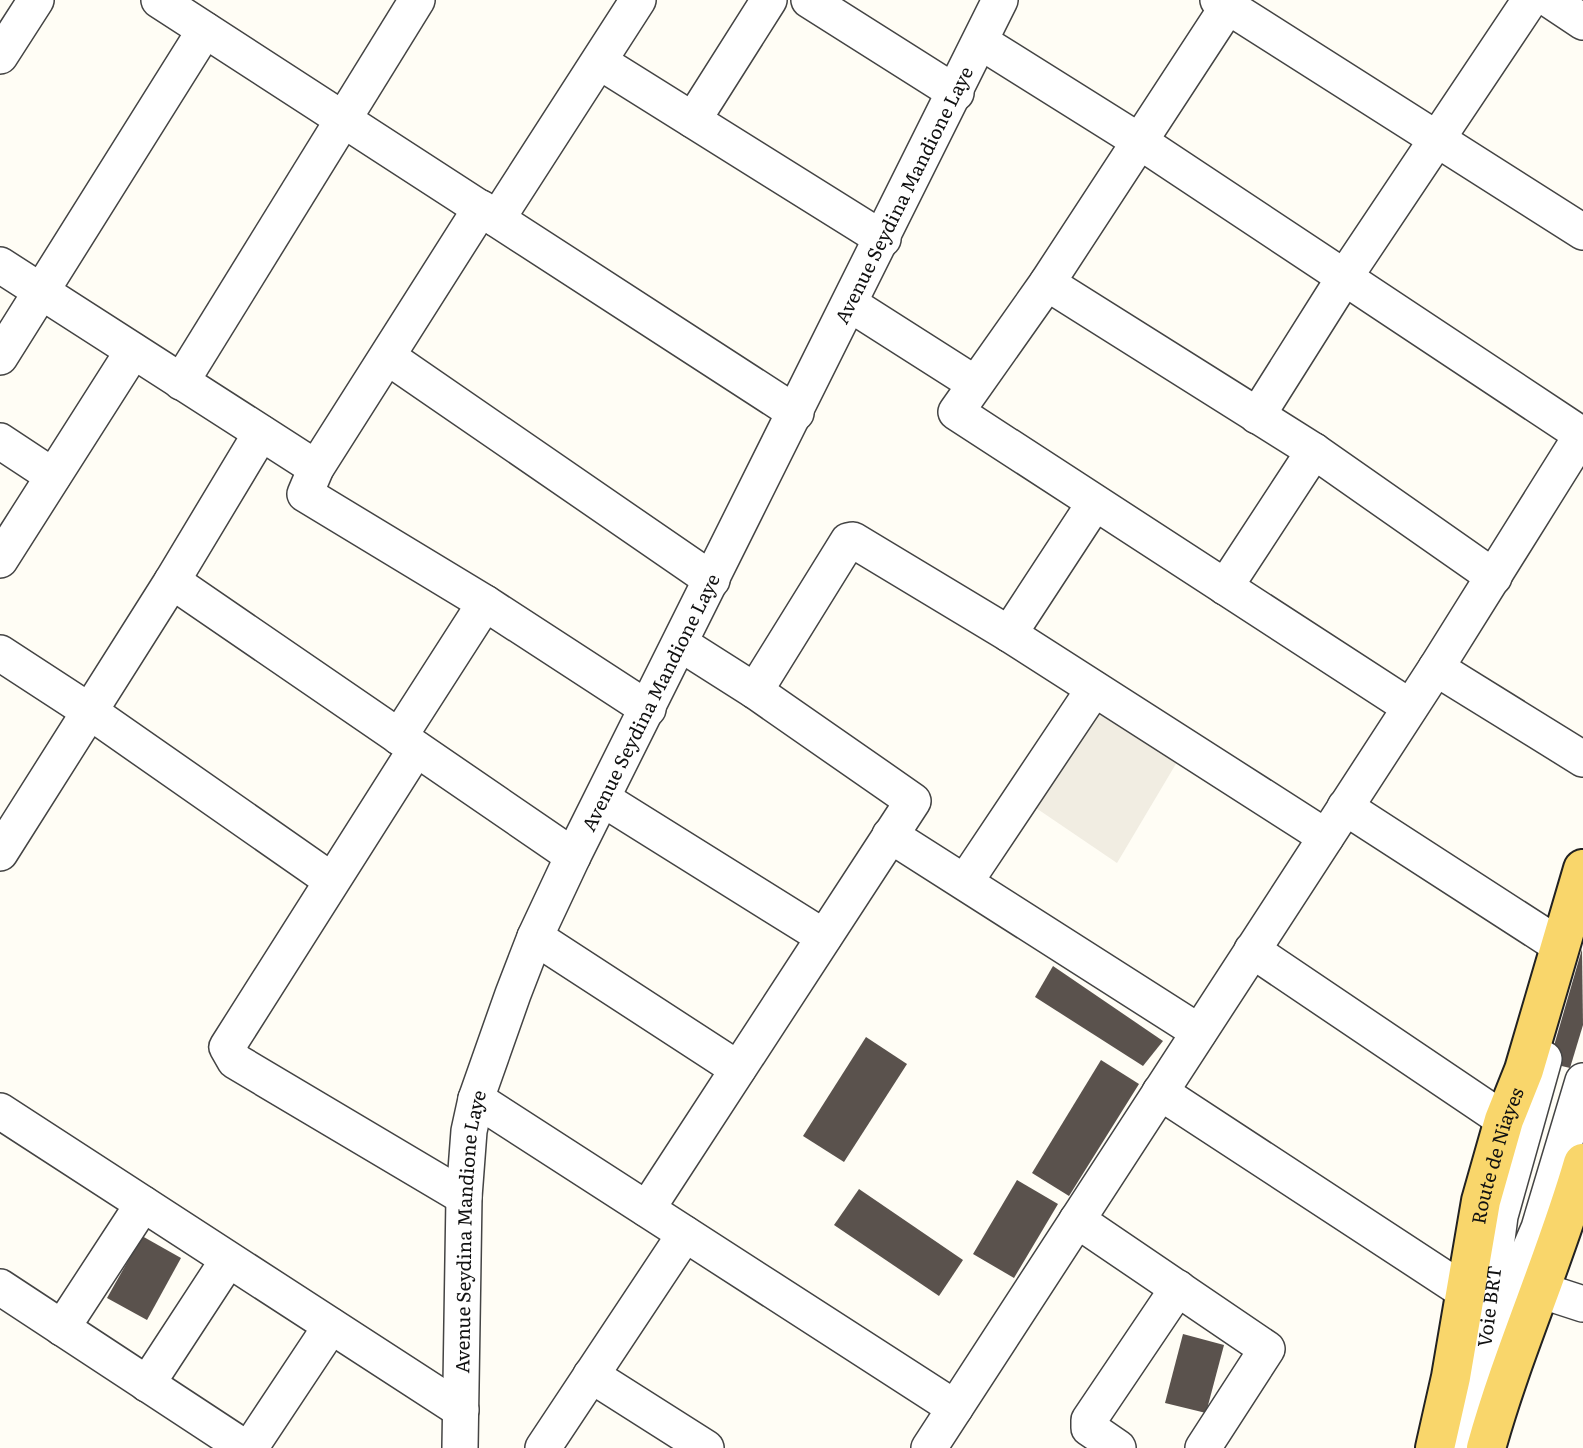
<svg xmlns="http://www.w3.org/2000/svg" width="1583" height="1448" font-family="Literata,serif">
	<style>
		.plaza { fill: #f1ede2 }
		.building { fill: #5a524d }
		.lines { fill: none; stroke-linecap: round; stroke-linejoin: round }
		.minor-casing { stroke: #444; stroke-width: 38 }
		.major-casing { stroke: #222; stroke-width: 42 }
		.minor { stroke: #fff; stroke-width: 35 }
		.major { stroke: #f9d66b; stroke-width: 38 }
		.labels { text-anchor: middle; dominant-baseline: central; stroke-width: 7; stroke-linejoin: round; paint-order: stroke }
		.street-label { font-size: 19px; fill: #111; stroke: #fff }
	</style>
	<rect width="100%" height="100%" fill="#fffdf5"/>
	<!-- plaza -->
	<path class="plaza" d="M 1095,712 L 1180,757 L 1117,863 L 1036,808 Z"/>
	<!-- building -->
	<g class="building">
		<path d="M 1582,949 L 1583,1025 L 1570,1068 L 1549,1063 Z"/>
		<path d="M 1053,966 L 1163,1041 L 1143,1066 L 1035,997 Z"/>
		<path d="M 866,1037 L 907,1064 L 844,1162 L 803,1136 Z"/>
		<path d="M 1101,1060 L 1139,1084 L 1069,1196 L 1032,1173 Z"/>
		<path d="M 1017,1180 L 1058,1204 L 1014,1278 L 973,1254 Z"/>
		<path d="M 859,1189 L 963,1260 L 939,1296 L 834,1225 Z"/>
		<path d="M 142,1236 L 181,1258 L 147,1320 L 107,1298 Z"/>
		<path d="M 1183,1334 L 1224,1345 L 1206,1413 L 1165,1403 Z"/>
	</g>
	<g class="lines">
		<!-- minor casing -->
		<g class="minor-casing">
			<g id="minor">
				<path d="M 159,0 L 796,413"/>
				<path d="M 809,0 L 956,93"/>
				<path d="M 1218,0 L 1583,232"/>
				<path d="M 1550,0 L 1583,22"/>
				<path d="M 1228,6 L 1047,283 L 956,412 L 1410,707"/>
				<path d="M 981,42 L 1139,141 L 1582,435"/>
				<path d="M 0,56 L 36,0"/>
				<path d="M 600,62 L 883,239"/>
				<path d="M 693,120 L 769,0"/>
				<path d="M 481,208 L 316,468 L 305,494 L 485,603 L 648,709"/>
				<path d="M 497,219 L 638,0"/>
				<path d="M 0,265 L 316,468"/>
				<path d="M 1047,283 L 1314,451 L 1494,577"/>
				<path d="M 850,304 L 974,383"/>
				<path d="M 0,357 L 205,30"/>
				<path d="M 388,357 L 712,580"/>
				<path d="M 181,382 L 417,0"/>
				<path d="M 1257,416 L 1344,278 L 1530,0"/>
				<path d="M 0,441 L 53,476"/>
				<path d="M 0,560 L 133,351"/>
				<path d="M 172,581 L 573,856"/>
				<path d="M 1225,587 L 1314,451"/>
				<path d="M 1009,634 L 1094,504"/>
				<path d="M 0,653 L 89,711 L 331,880"/>
				<path d="M 1436,668 L 1583,759"/>
				<path d="M 755,691 L 848,541 L 853,540 L 1009,634 L 1326,837"/>
				<path d="M 399,737 L 485,603"/>
				<path d="M 416,749 L 227,1047 L 235,1061 L 464,1197"/>
				<path d="M 603,799 L 824,937"/>
				<path d="M 1345,807 L 1560,946"/>
				<path d="M 890,835 L 1199,1032"/>
				<path d="M 0,853 L 172,581 L 261,433"/>
				<path d="M 965,882 L 1094,689"/>
				<path d="M 535,937 L 738,1069"/>
				<path d="M 1252,950 L 1504,1120"/>
				<path d="M 1160,1092 L 1467,1293"/>
				<path d="M 476,1099 L 955,1408"/>
				<path d="M 0,1111 L 461,1410"/>
				<path d="M 647,1209 L 913,801 L 755,691 L 681,644"/>
				<path d="M 1077,1220 L 1267,1349 L 1203,1448"/>
				<path d="M 0,1287 L 245,1448"/>
				<path d="M 1540,1290 L 1583,1304"/>
				<path d="M 1498,1324 L 1539,1228 L 1583,1081"/>
				<path d="M 62,1328 L 143,1204"/>
				<path d="M 591,1375 L 706,1448"/>
				<path d="M 147,1384 L 228,1260"/>
				<path d="M 250,1448 L 331,1326"/>
				<path id="s1" d="M 460,1448 L 464,1197 L 469,1131 L 476,1099 L 513,994 L 535,937 L 573,856 L 1000,0"/>
				<path d="M 543,1448 L 685,1234"/>
				<path d="M 929,1448 L 1436,668 L 1583,433"/>
				<path d="M 1118,1448 L 1089,1428 L 1089,1420 L 1178,1288"/>
				<path id="s2" d="M 1459,1448 L 1481,1363 L 1500,1216 L 1544,1059"/>
			</g>
		</g>
		<!-- major casing -->
		<g class="major-casing">
			<g id="major">
				<path id="s3" d="M 1435,1448 L 1451,1377 L 1481,1201 L 1504,1120 L 1524,1070 L 1583,869"/>
				<path d="M 1486,1448 C 1513,1351 1555,1260 1583,1163"/>
			</g>
		</g>
		<!-- minor -->
		<use href="#minor" class="minor"/>
		<!-- major -->
		<use href="#major" class="major"/>
	</g>
	<g class="labels">
		<!-- street labels -->
		<g class="street-label">
			<text stroke="none"><textPath href="#s1" startOffset="1351">Avenue Seydina Mandione Laye</textPath></text>
			<text stroke="none"><textPath href="#s1" startOffset="784">Avenue Seydina Mandione Laye</textPath></text>
			<text stroke="none"><textPath href="#s3" startOffset="299">Route de Niayes</textPath></text>
			<text stroke="none"><textPath href="#s1" startOffset="217">Avenue Seydina Mandione Laye</textPath></text>
			<text stroke="none"><textPath href="#s2" startOffset="145">Voie BRT</textPath></text>
		</g>
	</g>
</svg>
